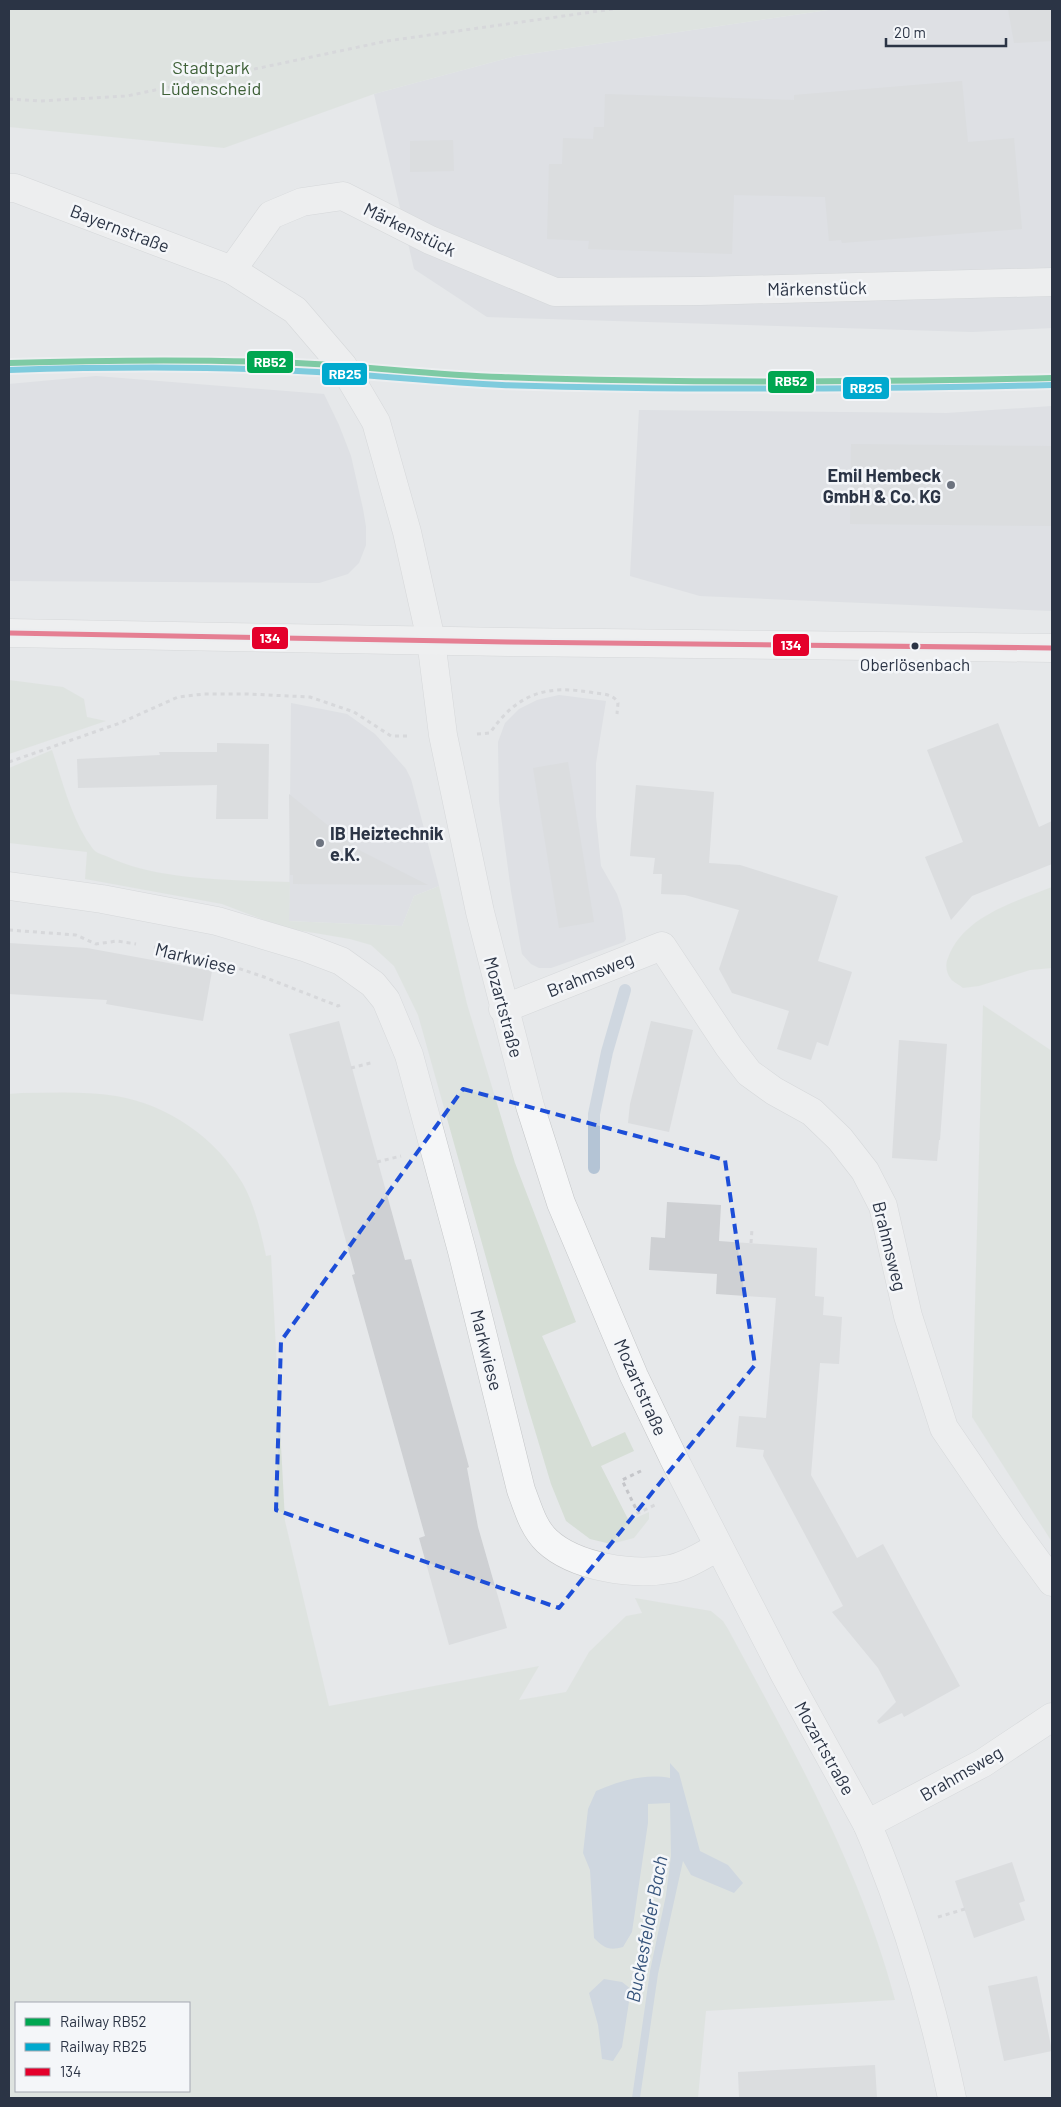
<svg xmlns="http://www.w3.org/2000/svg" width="1061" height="2107" font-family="Barlow,sans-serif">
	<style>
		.built { fill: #d4d7dd }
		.green { fill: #d6ded6; fill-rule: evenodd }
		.water { fill: #b4c4d5 }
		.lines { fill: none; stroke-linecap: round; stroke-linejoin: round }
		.stream { stroke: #b4c4d5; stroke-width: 12 }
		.building { fill: #ced0d3 }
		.street-casing { stroke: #c4c6c8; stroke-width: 29 }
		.secondary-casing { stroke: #c4c6c8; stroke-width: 29 }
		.path { stroke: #c5c6ca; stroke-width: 3; stroke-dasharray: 4 4; stroke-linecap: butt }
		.street { stroke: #f5f6f7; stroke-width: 28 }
		.secondary { stroke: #f8f8f8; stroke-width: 28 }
		.bus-1-casing { stroke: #f4f6f9; stroke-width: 9 }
		.bus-1 { stroke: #e4002b; stroke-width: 5 }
		.rail-1-casing { stroke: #f4f6f9; stroke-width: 10 }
		.rail-2-casing { stroke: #f4f6f9; stroke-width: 10 }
		.rail-1 { stroke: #00a651; stroke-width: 6 }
		.rail-2 { stroke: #00a9ce; stroke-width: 6 }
		.marked { fill: none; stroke: #1d4ed8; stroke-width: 4; stroke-dasharray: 10 6; stroke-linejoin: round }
		.poi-dot { fill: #6c737f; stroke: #f4f6f9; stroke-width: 2 }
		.bus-dot { fill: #2b3445; stroke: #f4f6f9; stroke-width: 2 }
		.labels { text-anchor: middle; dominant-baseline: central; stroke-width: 5; stroke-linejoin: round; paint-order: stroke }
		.bus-label { font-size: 17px; fill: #2b3445; stroke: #f4f6f9 }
		.park-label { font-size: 18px; fill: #3f6138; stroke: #f4f6f9 }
		.street-label { font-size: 18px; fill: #2b3445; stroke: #f4f6f9 }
		.poi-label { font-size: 18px; font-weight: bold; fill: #2b3445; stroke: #f4f6f9; text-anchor: end }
		.water-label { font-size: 19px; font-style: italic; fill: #34527a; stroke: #f4f6f9 }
		.line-badge { stroke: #f4f6f9; stroke-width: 2 }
		.badge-label { font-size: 14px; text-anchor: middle; font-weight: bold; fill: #fff }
	</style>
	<rect width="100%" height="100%" fill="#e6e8ea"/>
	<!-- built -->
	<g class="built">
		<path d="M 835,9 L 1052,9 L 1052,328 L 972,332 L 487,317 L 414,269 L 374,94 L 516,56 Z"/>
		<path d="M 96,376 L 324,394 L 339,425 L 351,456 L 363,509 L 366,527 L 366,545 L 359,563 L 348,574 L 319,583 L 9,581 L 9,384 Z"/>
		<path d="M 1052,406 L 1052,611 L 700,596 L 630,576 L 639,410 L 947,413 Z"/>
		<path d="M 559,695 L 606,701 L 596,763 L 596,817 L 601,866 L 617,894 L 622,909 L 626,939 L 624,942 L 551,968 L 539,968 L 531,964 L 522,954 L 511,891 L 499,801 L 498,742 L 505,723 L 519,709 L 537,700 Z"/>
		<path d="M 291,703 L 347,714 L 375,734 L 406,769 L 411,779 L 439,886 L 414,896 L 402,926 L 289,921 Z"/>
	</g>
	<!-- green -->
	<g class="green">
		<path d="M 9,9 L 835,9 L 516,56 L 374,94 L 224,148 L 9,127 Z"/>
		<path d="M 9,680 L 63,687 L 84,699 L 87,717 L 106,721 L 9,754 Z"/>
		<path d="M 52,750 C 63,783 72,821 93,849 C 96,853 101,854 106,856 C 157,881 233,880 290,882 L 289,921 L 402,926 L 414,896 L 439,886 L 467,1004 L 515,1163 L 576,1322 L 542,1336 L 592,1447 L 625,1432 L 634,1451 L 601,1466 L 629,1521 L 649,1512 L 649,1519 L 634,1538 L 611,1544 L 590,1539 L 566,1521 L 551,1484 L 527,1404 L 418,1015 L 394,966 L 371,945 L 350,939 L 285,928 L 222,904 L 85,879 L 87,852 L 9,843 L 9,768 Z"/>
		<path d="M 1052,887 L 1052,968 L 1030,970 L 979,986 L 963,988 C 960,985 953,982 951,979 C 946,973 945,964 948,958 C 963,916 1015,902 1052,887 Z"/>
		<path d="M 983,1005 L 1052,1051 L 1052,1542 L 972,1417 Z"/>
		<path d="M 21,1093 C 52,1093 85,1091 116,1096 C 169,1105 216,1138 243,1184 C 255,1206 261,1232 266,1256 L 271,1255 L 285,1521 L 329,1706 L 539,1666 L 519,1700 L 566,1692 L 589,1652 L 626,1616 L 642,1613 L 635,1598 L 711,1611 L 723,1621 L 728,1629 C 793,1749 860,1867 895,2000 L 706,2011 L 698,2098 L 9,2098 L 9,1094 ZM 16,2003 L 189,2003 L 189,2091 L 16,2091 Z"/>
	</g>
	<!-- water -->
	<g class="water">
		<path d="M 670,1763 L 679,1773 L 700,1851 L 728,1865 L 743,1883 L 734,1893 L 691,1875 L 683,1861 L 658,1974 L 640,2098 L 632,2098 L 650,1971 L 666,1895 L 671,1856 L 670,1803 L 648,1804 L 648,1823 L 632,1932 L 623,1947 C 609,1951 604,1948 594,1938 L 590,1870 L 583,1853 L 588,1809 L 596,1791 C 619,1781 645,1773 670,1778 Z"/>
		<path d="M 604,1979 L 622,1982 L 631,1989 L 622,2047 L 613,2061 L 602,2059 L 598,2025 L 589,1993 Z"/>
	</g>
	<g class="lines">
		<!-- stream -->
		<path class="stream" d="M 594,1168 L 594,1114 L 607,1052 L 625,990"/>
	</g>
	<!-- building -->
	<g class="building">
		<path d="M 1008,9 L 1052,9 L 1052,41 L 1014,43 Z"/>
		<path d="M 962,81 L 968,142 L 1014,138 L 1022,229 L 842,243 L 841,240 L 829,241 L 825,197 L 734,195 L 732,254 L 588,249 L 589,241 L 547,239 L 549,164 L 562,164 L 563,138 L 593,139 L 594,127 L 604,127 L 605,94 L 794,100 L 794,95 Z"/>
		<path d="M 453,140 L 454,171 L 410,172 L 410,141 Z"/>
		<path d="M 851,444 L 1052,446 L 1052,526 L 850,524 Z"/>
		<path d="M 998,723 L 1039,827 L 1052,821 L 1052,864 L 972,896 L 951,920 L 925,857 L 963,842 L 927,750 Z"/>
		<path d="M 217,743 L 269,744 L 268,819 L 216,819 L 217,785 L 78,788 L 77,759 L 160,755 L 159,752 L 217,752 Z"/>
		<path d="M 568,762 L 594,922 L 559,928 L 533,768 Z"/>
		<path d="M 636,785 L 714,792 L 709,863 L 740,865 L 838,896 L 818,961 L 852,972 L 828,1046 L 817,1042 L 811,1060 L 777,1049 L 789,1011 L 732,993 L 719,969 L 739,910 L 685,895 L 661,894 L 662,874 L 653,874 L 655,858 L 630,856 Z"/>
		<path d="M 289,794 L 357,849 L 428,885 L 293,884 L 293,875 L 290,875 Z"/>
		<path d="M 9,943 L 87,948 L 212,971 L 203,1021 L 106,1004 L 107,1000 L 9,994 Z"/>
		<path d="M 339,1021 L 405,1260 L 411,1259 L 459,1430 L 469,1467 L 467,1468 L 478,1527 L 507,1628 L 449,1645 L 419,1538 L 425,1536 L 352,1275 L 355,1274 L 289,1034 Z"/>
		<path d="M 651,1021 L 693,1030 L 669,1132 L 628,1123 L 630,1104 Z"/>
		<path d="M 899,1040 L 947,1044 L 940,1140 L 939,1140 L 937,1161 L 892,1158 Z"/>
		<path d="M 667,1202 L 721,1205 L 719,1241 L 817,1248 L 815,1296 L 824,1297 L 823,1315 L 842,1317 L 839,1364 L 820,1363 L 811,1475 L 857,1558 L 883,1544 L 960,1686 L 904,1717 L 902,1713 L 879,1724 L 877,1721 L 896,1702 L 878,1668 L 832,1612 L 843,1606 L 841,1602 L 763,1456 L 764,1450 L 736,1447 L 739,1416 L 766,1418 L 776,1298 L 716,1294 L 717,1274 L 649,1270 L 651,1237 L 665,1238 Z"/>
		<path d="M 1012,1862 L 1025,1901 L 1019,1903 L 1025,1920 L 974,1938 L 955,1881 Z"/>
		<path d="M 1037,1976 L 1052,2051 L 1004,2061 L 988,1986 Z"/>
		<path d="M 875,2065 L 877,2098 L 739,2098 L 738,2072 Z"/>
	</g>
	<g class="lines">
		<!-- street casing -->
		<g class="street-casing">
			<g id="street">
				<path d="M 9,188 L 15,188 L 232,270 L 295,310 L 343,366 L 376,422 L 407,532 L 431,640 L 443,735 L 480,912 L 530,1106 L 561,1203 L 634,1376 L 673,1457 L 785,1675 L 867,1824 L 876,1845 C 909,1927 934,2012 952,2098"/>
				<path d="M 232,270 L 271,215 L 302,202 L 343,196 L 430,240 L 555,292 L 700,291 L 1052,282"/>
				<path d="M 9,886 L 102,899 L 217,921 L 304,947 L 341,961 L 373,984 L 386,1000 L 409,1055 L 462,1251 L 521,1490 C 528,1508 533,1528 547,1541 C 575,1567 633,1576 670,1569 C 687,1566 703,1555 718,1547"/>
				<path d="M 503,1009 L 662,946 L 729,1047 L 749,1073 L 774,1091 L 812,1112 L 840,1139 L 865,1171 L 883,1206 L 908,1316 L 944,1428 L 1011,1526 L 1052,1582"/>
				<path d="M 867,1824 L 983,1763 L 1052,1717"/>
			</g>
		</g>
		<!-- secondary casing -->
		<g class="secondary-casing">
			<path id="secondary" d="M 9,633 L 508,642 L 1052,648"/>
		</g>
		<!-- path -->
		<g class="path">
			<path d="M 9,99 L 39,101 L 127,96 L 387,41 L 613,9"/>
			<path d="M 477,734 L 490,733 C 517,693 548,684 594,693 C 603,694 614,694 618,703 L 617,714"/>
			<path d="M 9,762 L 120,723 L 178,697 L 204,694 L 248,694 L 310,697 L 354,712 L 391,736 L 408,736"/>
			<path d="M 9,930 L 76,935 L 96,944 L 117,941 L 136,944"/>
			<path d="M 154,947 L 214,960 L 264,977 L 338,1006 L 340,1005"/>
			<path d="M 351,1068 L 374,1062"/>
			<path d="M 377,1162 L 401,1156"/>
			<path d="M 751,1243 L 752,1229"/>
			<path d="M 641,1471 L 622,1480 L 638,1513 L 657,1504"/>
			<path d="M 938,1917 L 965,1909"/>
		</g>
		<!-- street -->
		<use href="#street" class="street"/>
		<!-- secondary -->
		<use href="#secondary" class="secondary"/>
		<!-- bus-1 casing -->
		<g class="bus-1-casing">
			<path id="bus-1" d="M 9,633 L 508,642 L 1052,648"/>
		</g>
		<!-- bus-1 -->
		<use href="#bus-1" class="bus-1"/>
		<!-- rail-1 casing -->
		<g class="rail-1-casing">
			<path id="rail-1" d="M 9,363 C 105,360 201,359 297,363 C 365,366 433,375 501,377 C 685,384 869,382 1052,378"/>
		</g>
		<!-- rail-2 casing -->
		<g class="rail-2-casing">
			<path id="rail-2" d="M 9,370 C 105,367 202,366 298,371 C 366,374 434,382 502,385 C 685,391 869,389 1052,385"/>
		</g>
		<!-- rail-1 -->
		<use href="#rail-1" class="rail-1"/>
		<!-- rail-2 -->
		<use href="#rail-2" class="rail-2"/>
	</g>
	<!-- marked area -->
	<path d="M0 0H1061V2107H0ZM 463,1089 L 725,1160 L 755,1365 L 559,1608 L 276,1510 L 281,1341 Z" fill="#e6e8ea" fill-opacity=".55" fill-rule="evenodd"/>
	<path class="marked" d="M 463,1089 L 725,1160 L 755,1365 L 559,1608 L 276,1510 L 281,1341 Z"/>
	<!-- markers -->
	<g class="poi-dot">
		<circle cx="951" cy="485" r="5"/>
		<circle cx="320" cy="843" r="5"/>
	</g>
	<circle class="bus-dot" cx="915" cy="646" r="4.5"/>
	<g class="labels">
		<!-- bus labels -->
		<g class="bus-label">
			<text x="915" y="664">Oberlösenbach</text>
		</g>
		<!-- park labels -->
		<g class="park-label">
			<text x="211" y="67">Stadtpark<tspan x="211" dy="21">Lüdenscheid</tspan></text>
		</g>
		<!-- street labels -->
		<g class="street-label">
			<text transform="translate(120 228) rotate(21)">Bayernstraße</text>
			<text transform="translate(410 229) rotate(26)">Märkenstück</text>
			<text transform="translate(817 288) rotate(-1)">Märkenstück</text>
			<text transform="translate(196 958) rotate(14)">Markwiese</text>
			<text transform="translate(590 974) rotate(-22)">Brahmsweg</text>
			<text transform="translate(504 1007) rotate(75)">Mozartstraße</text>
			<text transform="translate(890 1246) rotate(76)">Brahmsweg</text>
			<text transform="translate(487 1350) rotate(76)">Markwiese</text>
			<text transform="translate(641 1387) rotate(66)">Mozartstraße</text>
			<text transform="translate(825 1748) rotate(61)">Mozartstraße</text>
			<text transform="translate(961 1773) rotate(-30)">Brahmsweg</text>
		</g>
		<!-- poi labels -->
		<g class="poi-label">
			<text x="941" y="475">Emil Hembeck<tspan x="941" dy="21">GmbH &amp; Co. KG</tspan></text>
			<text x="330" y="833" text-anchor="start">IB Heiztechnik<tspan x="330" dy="21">e.K.</tspan></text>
		</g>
		<!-- water labels -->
		<g class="water-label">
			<text transform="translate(646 1929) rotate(-79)">Buckesfelder Bach</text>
		</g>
	</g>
	<g class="line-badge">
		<rect x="246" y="350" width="48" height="24" rx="5" fill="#00a651"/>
		<rect x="321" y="362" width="47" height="24" rx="5" fill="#00a9ce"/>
		<rect x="767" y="370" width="48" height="24" rx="5" fill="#00a651"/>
		<rect x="842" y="376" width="48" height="24" rx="5" fill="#00a9ce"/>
		<rect x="251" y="626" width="38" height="24" rx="5" fill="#e4002b"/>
		<rect x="772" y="633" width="38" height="24" rx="5" fill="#e4002b"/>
	</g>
	<g class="badge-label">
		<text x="270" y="367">RB52</text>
		<text x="345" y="379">RB25</text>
		<text x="791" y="386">RB52</text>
		<text x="866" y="393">RB25</text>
		<text x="270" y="643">134</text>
		<text x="791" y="650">134</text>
	</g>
	<!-- border -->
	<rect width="1061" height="2107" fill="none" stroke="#2b3445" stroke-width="20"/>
	<!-- legend -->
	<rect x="15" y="2002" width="175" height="90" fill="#f4f6f9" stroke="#a4a8b1"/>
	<rect x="25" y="2018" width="25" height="8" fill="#00a651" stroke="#a4a8b1"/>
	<text x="60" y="2027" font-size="15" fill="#2b3445">Railway RB52</text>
	<rect x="25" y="2043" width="25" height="8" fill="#00a9ce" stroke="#a4a8b1"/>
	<text x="60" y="2052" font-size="15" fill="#2b3445">Railway RB25</text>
	<rect x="25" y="2068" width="25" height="8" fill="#e4002b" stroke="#a4a8b1"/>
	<text x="60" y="2077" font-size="15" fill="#2b3445">134</text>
	<!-- scale -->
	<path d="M886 38v8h120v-8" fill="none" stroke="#2b3445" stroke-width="2.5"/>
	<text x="894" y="38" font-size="15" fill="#2b3445" stroke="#f4f6f9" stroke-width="4" paint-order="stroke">20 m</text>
</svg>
